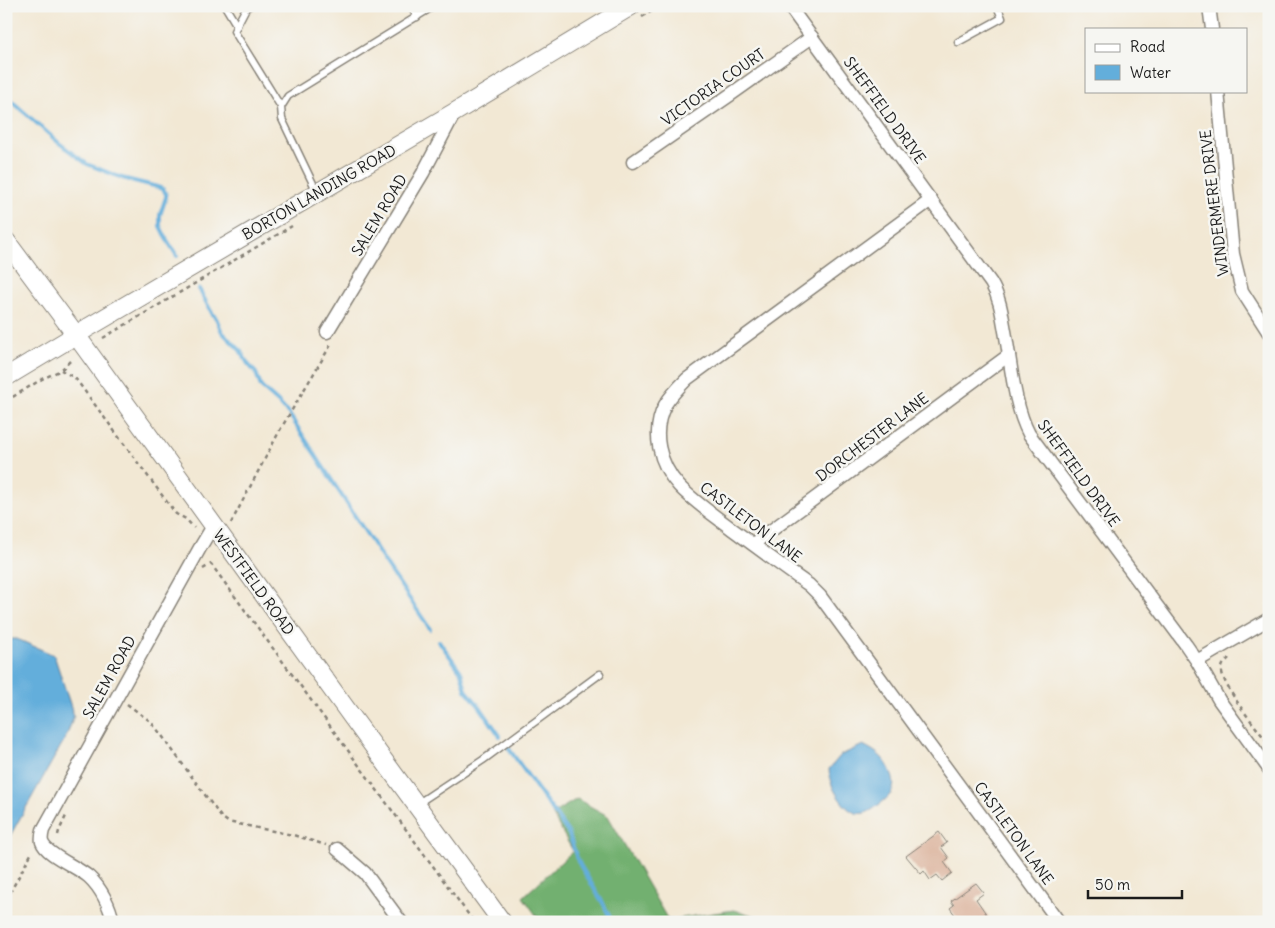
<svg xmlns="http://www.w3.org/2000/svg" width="1275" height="928" font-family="Delius,sans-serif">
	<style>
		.forest { fill: #72b070; stroke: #476646 }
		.water { fill: #63aedb; stroke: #40657c }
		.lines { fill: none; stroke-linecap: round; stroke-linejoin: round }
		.stream { stroke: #63aedb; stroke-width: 4 }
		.building { fill: #daaf97 }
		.lane-casing { stroke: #878278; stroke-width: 9 }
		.street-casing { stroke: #878278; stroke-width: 15 }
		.secondary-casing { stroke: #878278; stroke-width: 20 }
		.path { stroke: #878278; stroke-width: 2.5; stroke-dasharray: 4 4; stroke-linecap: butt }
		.lane { stroke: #fff; stroke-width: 6 }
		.street { stroke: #fff; stroke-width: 12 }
		.secondary { stroke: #fff; stroke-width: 18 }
		.labels { text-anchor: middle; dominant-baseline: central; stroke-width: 5; stroke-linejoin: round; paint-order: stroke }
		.street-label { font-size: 15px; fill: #1c1c1c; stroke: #f6f6f2 }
	</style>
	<rect width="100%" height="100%" fill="#f6f6f2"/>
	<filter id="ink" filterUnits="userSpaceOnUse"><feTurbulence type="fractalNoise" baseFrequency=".02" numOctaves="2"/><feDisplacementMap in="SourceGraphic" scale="10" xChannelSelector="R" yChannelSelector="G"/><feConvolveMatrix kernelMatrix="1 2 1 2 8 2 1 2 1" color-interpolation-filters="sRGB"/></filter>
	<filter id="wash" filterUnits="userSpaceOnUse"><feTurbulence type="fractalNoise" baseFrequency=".0096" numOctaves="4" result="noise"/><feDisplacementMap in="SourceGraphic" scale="20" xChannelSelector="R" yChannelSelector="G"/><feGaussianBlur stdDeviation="1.12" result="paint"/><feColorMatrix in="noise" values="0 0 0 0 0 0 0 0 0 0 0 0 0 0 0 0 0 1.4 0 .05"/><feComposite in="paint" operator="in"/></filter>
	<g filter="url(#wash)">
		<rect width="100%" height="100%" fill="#f2e8d4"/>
		<!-- forest -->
		<path class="forest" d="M 577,799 L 608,816 L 668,920 L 734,910 L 777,922 L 541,922 L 523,897 L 573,851 L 552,814 Z"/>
		<!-- water -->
		<g class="water">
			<path d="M 6,639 L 17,639 L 54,655 L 74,716 L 66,737 L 6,843 Z"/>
			<path d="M 863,745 C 875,751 883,756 889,768 C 898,787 894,794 877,806 C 871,811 864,815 856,813 C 849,811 843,804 839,798 C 832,787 830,782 829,769 L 841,755 Z"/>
		</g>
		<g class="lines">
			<!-- stream -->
			<g class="stream">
				<path d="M 6,96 L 59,143 L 87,164 L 122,178 L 154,186 L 163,189 L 166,194 L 166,197 L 160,215 L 160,226 L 167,240 L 177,256"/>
				<path d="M 199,289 L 213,315 L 216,318 L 222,332 L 240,350 L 248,364 L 256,373 L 261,387 L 278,402 L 289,414 L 384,561 L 430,629"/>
				<path d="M 439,641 L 461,672 L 466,690 L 480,707 L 500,736"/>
				<path d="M 507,746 L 569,834 L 576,856 L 580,865 L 603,903 L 612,922"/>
			</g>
		</g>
		<g id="blocks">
			<!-- building -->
			<g class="building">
				<path d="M 939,832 L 947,843 L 941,847 L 949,858 L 944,862 L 952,873 L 942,881 L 937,875 L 930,880 L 924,871 L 921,874 L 906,856 Z"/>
				<path d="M 976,883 L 984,893 L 976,899 L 989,918 L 984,922 L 960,922 L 950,908 L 954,905 L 951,901 Z"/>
			</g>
		</g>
	</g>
	<g filter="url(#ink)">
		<use href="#blocks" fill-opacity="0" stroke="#878278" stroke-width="1"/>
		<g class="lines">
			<!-- lane casing -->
			<g class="lane-casing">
				<g id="lane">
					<path d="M 225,6 L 237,26"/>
					<path d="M 249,6 L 246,8 L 234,31 L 281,107"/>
					<path d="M 411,6 L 417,17"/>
					<path d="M 958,42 L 1002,18 L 997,6"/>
					<path d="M 317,192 L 282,119 L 281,107 L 288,96 L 434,6"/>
					<path d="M 417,804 L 483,760 L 600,674"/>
				</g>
			</g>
			<!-- street casing -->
			<g class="street-casing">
				<g id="street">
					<path d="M 789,6 L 991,283 C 1000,298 1002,314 1005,331 C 1011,363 1014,406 1029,434 L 1186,645 L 1197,661 L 1219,700 L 1269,769"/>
					<path d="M 1209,6 L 1212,29"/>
					<path d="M 1218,91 L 1233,254 L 1242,291 L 1269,333"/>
					<path d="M 633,162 L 730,95 L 812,37"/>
					<path d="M 931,200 L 687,379 C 679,387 671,395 665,405 C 651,432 659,464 679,486 C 693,501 715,516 732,529 C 758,548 783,567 809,585 L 820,596 L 1059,922"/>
					<path d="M 327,332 L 423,173 L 455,112"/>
					<path d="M 753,544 L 1009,355"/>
					<path d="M 1197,661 L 1269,619"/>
					<path d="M 337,849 L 365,873 L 401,922"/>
					<path d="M 113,922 C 110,906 101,888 89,877 C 78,867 46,855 42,842 C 41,838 42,834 43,830 L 201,546 L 213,526"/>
				</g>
			</g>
			<!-- secondary casing -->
			<g class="secondary-casing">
				<g id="secondary">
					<path d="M 6,241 L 76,335 L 352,717 L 502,922"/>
					<path d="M 6,377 L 89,327 L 455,112 L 631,6"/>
				</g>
			</g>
			<!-- path -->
			<g class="path">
				<path d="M 642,17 L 660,6"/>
				<path d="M 103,338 L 292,226"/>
				<path d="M 61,370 L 75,378 L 176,514 L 186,519 L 194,528"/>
				<path d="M 6,401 L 42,379 L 61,370 L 70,361"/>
				<path d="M 231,523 L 280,430 L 332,343"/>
				<path d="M 203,569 L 211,564 L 474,922"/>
				<path d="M 1229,658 C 1225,662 1221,665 1222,671 C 1222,686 1258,730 1269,744"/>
				<path d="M 127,704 L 150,721 L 160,733 L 221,817 L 228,822 L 293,835 L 326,845"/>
				<path d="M 58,835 L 59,831 L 66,816"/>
				<path d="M 6,900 L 31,854"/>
			</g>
			<!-- lane -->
			<use href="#lane" class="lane"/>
			<!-- street -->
			<use href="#street" class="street"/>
			<!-- secondary -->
			<use href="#secondary" class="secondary"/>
		</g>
	</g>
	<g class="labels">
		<!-- street labels -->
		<g class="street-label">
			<text transform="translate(713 87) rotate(-35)">VICTORIA COURT</text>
			<text transform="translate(885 110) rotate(54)">SHEFFIELD DRIVE</text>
			<text transform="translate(319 192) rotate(-30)">BORTON LANDING ROAD</text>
			<text transform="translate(1214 203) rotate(-97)">WINDERMERE DRIVE</text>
			<text transform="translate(379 215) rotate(-59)">SALEM ROAD</text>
			<text transform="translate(872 437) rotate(-37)">DORCHESTER LANE</text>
			<text transform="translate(1079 473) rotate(54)">SHEFFIELD DRIVE</text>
			<text transform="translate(751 522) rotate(37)">CASTLETON LANE</text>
			<text transform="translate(254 582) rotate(54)">WESTFIELD ROAD</text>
			<text transform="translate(109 677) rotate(-61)">SALEM ROAD</text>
			<text transform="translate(1014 833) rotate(54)">CASTLETON LANE</text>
		</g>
	</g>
	<!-- margin -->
	<rect width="1275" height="928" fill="none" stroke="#f6f6f2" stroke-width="25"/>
	<!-- legend -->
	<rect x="1085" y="28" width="162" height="65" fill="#f6f6f2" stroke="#9f9f9c"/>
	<rect x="1095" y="44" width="25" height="8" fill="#ffffff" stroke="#9f9f9c"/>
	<text x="1130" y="52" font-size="15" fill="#1c1c1c">Road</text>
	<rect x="1095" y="65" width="25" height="15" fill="#63aedb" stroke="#9f9f9c"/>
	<text x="1130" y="78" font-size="15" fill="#1c1c1c">Water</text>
	<!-- scale -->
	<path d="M1088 890v8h94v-8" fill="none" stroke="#1c1c1c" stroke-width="2.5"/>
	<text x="1095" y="890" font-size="15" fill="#1c1c1c" stroke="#f6f6f2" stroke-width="4" paint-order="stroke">50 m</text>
</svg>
